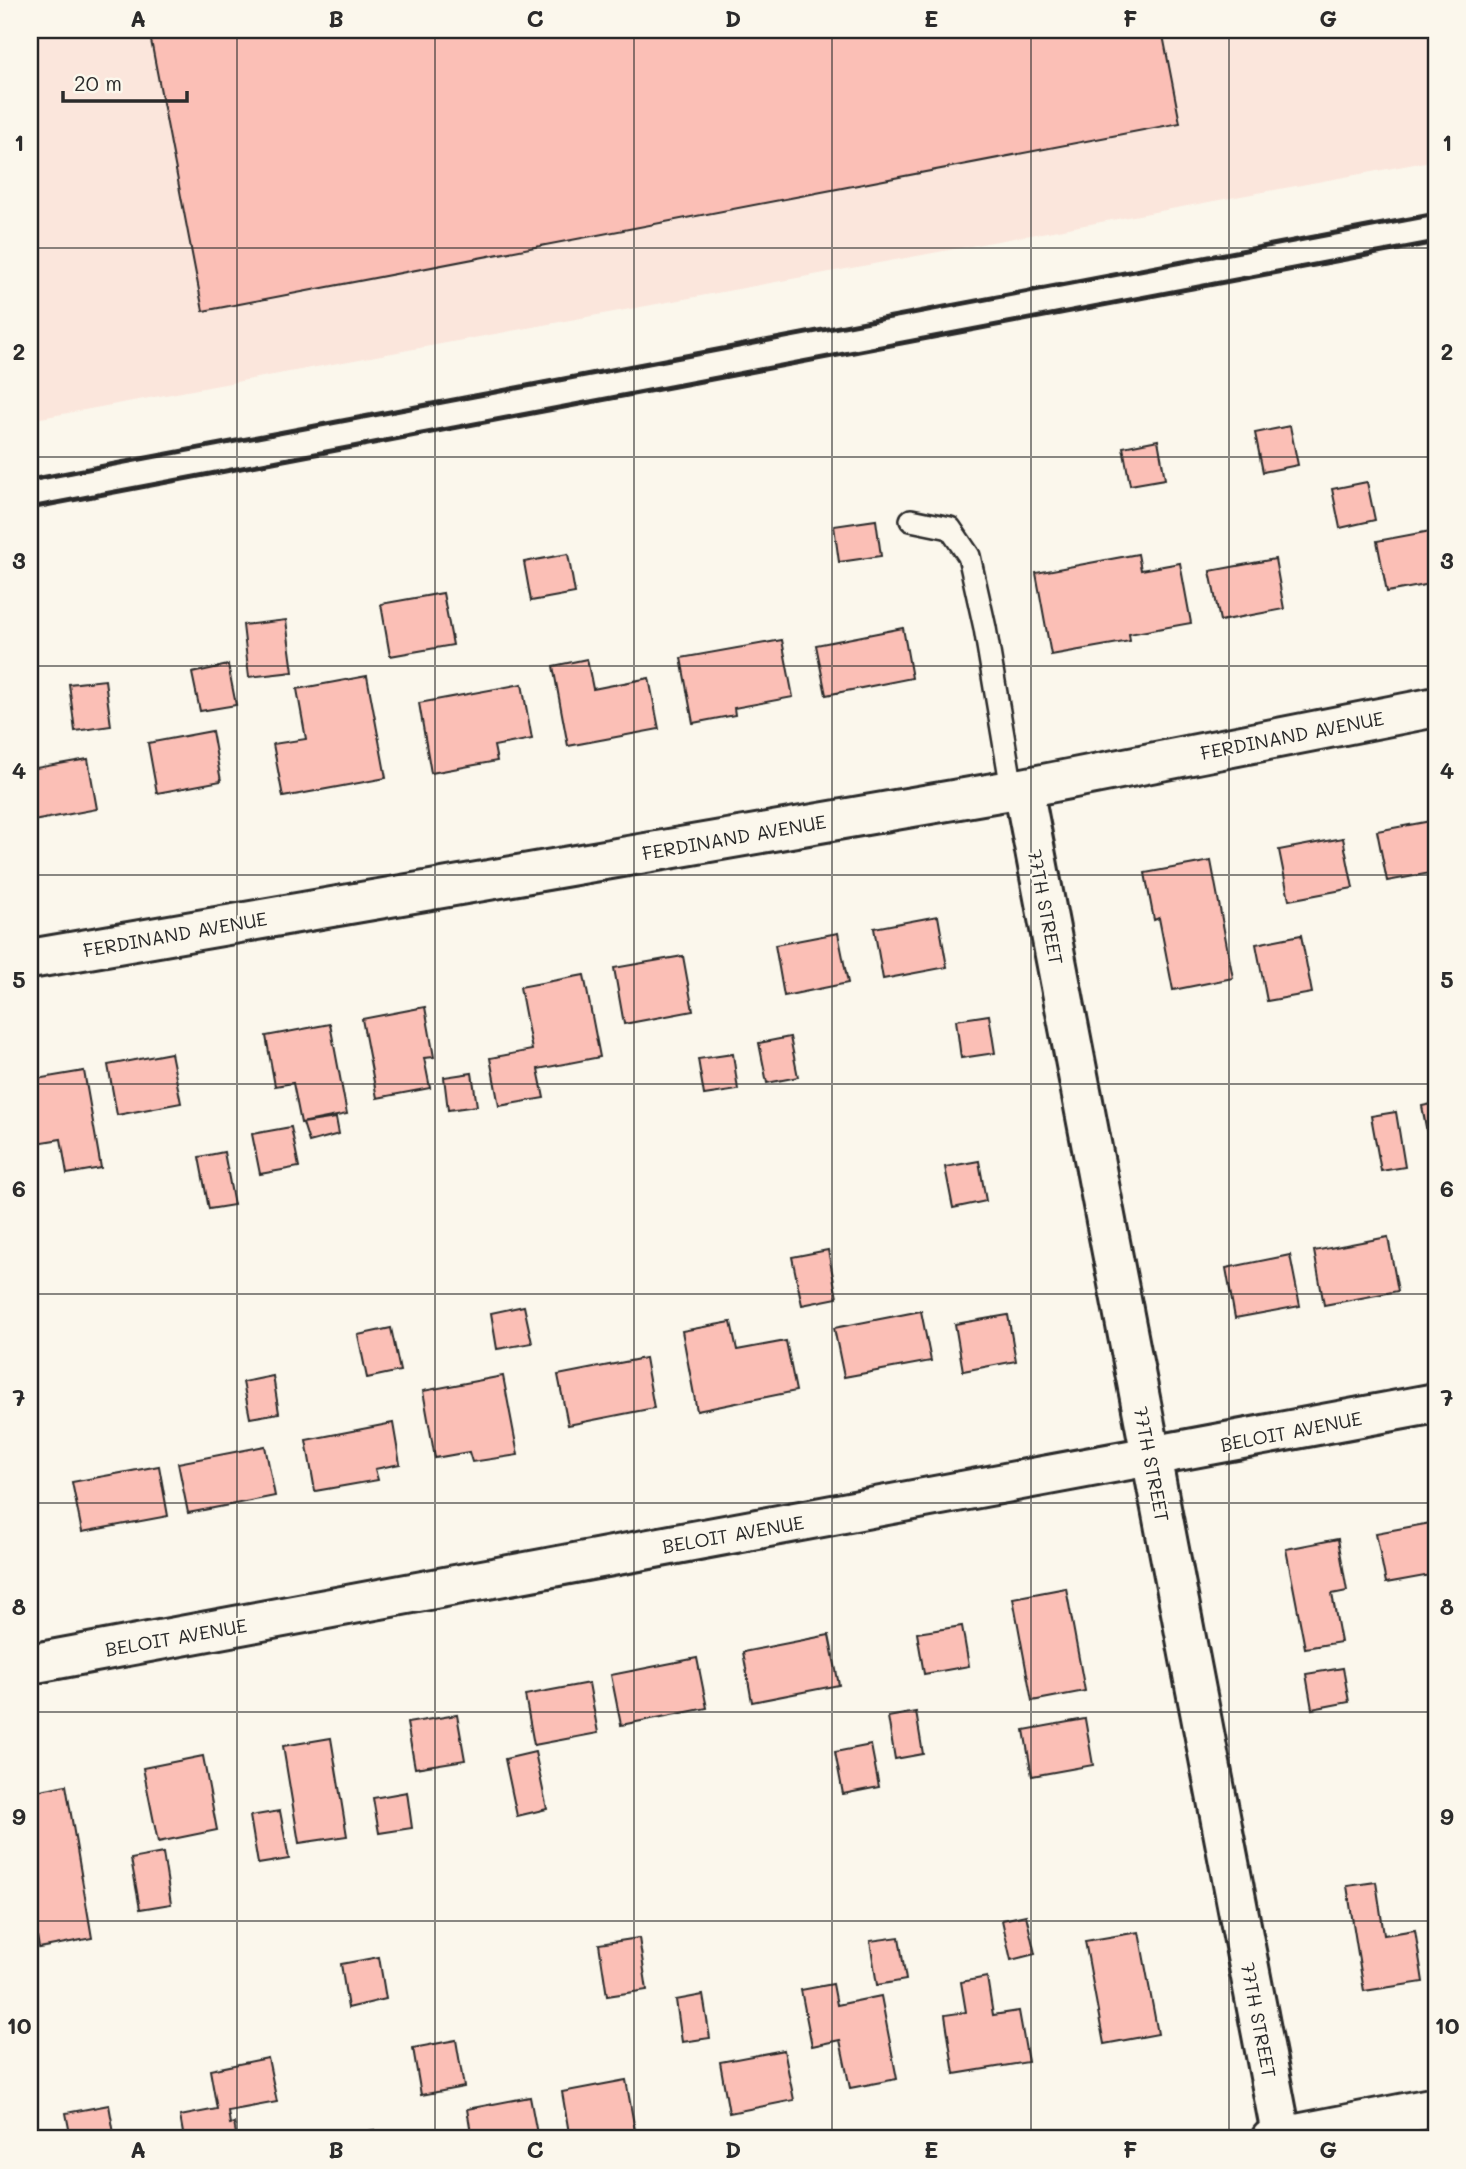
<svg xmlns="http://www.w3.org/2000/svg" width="1466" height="2169" font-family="Mali,sans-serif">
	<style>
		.built { fill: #fbe6dc }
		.building { fill: #fbbfb6; stroke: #2b2b2b; stroke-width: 2 }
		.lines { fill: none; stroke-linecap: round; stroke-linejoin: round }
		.service-casing { stroke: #2b2b2b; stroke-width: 26 }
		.minor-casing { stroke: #2b2b2b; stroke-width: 44 }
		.service { stroke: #fbf7ec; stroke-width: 21 }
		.minor { stroke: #fbf7ec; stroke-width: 38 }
		.rail { stroke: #2b2b2b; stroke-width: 5 }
		.grid { fill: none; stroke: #2b2b2b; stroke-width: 2; stroke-opacity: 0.55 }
		.labels { text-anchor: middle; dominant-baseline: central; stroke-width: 5; stroke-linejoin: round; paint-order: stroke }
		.street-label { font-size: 19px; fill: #2b2b2b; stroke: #fbf7ec }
		.neatline { fill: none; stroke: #2b2b2b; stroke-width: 2.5 }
		.grid-label { font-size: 23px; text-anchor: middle; font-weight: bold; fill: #2b2b2b }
	</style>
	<rect width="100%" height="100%" fill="#fbf7ec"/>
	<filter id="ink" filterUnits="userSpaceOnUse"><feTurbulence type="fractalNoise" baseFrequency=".0143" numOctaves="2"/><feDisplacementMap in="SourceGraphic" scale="14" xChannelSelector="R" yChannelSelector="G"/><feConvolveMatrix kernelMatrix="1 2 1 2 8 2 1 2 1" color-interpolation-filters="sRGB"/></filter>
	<g filter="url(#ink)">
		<!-- built -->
		<path class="built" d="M 30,30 L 1436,30 L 1436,160 L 30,420 Z"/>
		<!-- building -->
		<g class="building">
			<path d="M 149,30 L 1162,30 L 1180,123 L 203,311 Z"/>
			<path d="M 1290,426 L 1298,465 L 1263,472 L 1255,433 Z"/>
			<path d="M 1158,440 L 1165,479 L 1130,485 L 1123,447 Z"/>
			<path d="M 1367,482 L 1375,520 L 1340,528 L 1332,489 Z"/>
			<path d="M 876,520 L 881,556 L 839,562 L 834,526 Z"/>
			<path d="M 1436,530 L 1436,583 L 1387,592 L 1377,541 Z"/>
			<path d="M 568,554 L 575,593 L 531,601 L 524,562 Z"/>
			<path d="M 1138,554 L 1141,570 L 1180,563 L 1191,623 L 1129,634 L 1130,641 L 1051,655 L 1036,573 Z"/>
			<path d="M 1275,559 L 1284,609 L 1220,621 L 1210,571 Z"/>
			<path d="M 443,593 L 453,645 L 390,656 L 381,604 Z"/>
			<path d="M 286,620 L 293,672 L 249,677 L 243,625 Z"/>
			<path d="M 903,628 L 912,678 L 826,695 L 816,645 Z"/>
			<path d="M 782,640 L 793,697 L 734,708 L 735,715 L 693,723 L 681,658 Z"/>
			<path d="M 587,659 L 593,689 L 649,678 L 659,729 L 568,746 L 553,666 Z"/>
			<path d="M 228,665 L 236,705 L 200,711 L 192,673 Z"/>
			<path d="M 367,676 L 386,778 L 283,797 L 273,744 L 306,739 L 297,689 Z"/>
			<path d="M 105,680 L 111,726 L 75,731 L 69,684 Z"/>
			<path d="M 522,684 L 532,739 L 494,746 L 497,761 L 431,773 L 419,703 Z"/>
			<path d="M 212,731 L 221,781 L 157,793 L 148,743 Z"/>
			<path d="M 88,759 L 97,809 L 33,821 L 30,804 L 30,769 Z"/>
			<path d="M 1436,820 L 1436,872 L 1387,881 L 1377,831 Z"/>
			<path d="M 1343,838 L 1353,888 L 1289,900 L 1279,850 Z"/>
			<path d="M 1211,861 L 1233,978 L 1173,990 L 1159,918 L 1154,920 L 1145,873 Z"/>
			<path d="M 938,916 L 947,967 L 883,979 L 874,928 Z"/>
			<path d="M 838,933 L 848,983 L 784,996 L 775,945 Z"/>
			<path d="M 1301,935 L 1312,993 L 1267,1001 L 1256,944 Z"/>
			<path d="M 683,956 L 693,1011 L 624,1024 L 614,968 Z"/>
			<path d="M 584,975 L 600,1057 L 538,1069 L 544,1098 L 499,1106 L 490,1058 L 532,1050 L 520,987 Z"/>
			<path d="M 425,1007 L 434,1057 L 424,1058 L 430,1088 L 377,1098 L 362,1019 Z"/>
			<path d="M 989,1015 L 995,1053 L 961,1058 L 956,1020 Z"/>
			<path d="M 330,1024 L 347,1114 L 301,1123 L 293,1083 L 275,1086 L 266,1036 Z"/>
			<path d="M 790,1037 L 798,1077 L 767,1083 L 759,1043 Z"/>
			<path d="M 171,1053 L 181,1103 L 117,1115 L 108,1065 Z"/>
			<path d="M 733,1054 L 738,1090 L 704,1095 L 698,1059 Z"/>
			<path d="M 84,1071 L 101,1168 L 67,1174 L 61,1139 L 30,1144 L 30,1080 Z"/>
			<path d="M 472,1073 L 477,1106 L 448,1110 L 444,1077 Z"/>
			<path d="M 1436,1103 L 1436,1158 L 1432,1159 L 1422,1106 Z"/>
			<path d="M 1396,1112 L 1405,1167 L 1381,1171 L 1371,1116 Z"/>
			<path d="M 336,1118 L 339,1134 L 309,1142 L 303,1123 Z"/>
			<path d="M 291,1127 L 299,1167 L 260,1174 L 252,1134 Z"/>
			<path d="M 224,1152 L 234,1205 L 209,1209 L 199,1157 Z"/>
			<path d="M 979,1161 L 986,1201 L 953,1208 L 945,1167 Z"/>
			<path d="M 1388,1237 L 1398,1291 L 1324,1305 L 1314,1251 Z"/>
			<path d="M 828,1250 L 837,1298 L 802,1305 L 792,1257 Z"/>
			<path d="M 1290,1255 L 1300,1306 L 1235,1318 L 1226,1268 Z"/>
			<path d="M 524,1306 L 532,1343 L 497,1349 L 491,1313 Z"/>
			<path d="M 921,1311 L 931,1361 L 844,1377 L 834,1328 Z"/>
			<path d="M 1008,1315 L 1016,1361 L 963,1371 L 955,1324 Z"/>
			<path d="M 731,1322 L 737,1350 L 786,1341 L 796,1391 L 697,1411 L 682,1331 Z"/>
			<path d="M 391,1328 L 400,1371 L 367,1378 L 358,1335 Z"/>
			<path d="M 645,1358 L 654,1408 L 568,1425 L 558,1375 Z"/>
			<path d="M 273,1376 L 279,1413 L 250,1418 L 243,1382 Z"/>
			<path d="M 503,1376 L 518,1455 L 472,1462 L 469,1452 L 435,1458 L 423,1391 Z"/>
			<path d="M 393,1423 L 400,1464 L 375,1469 L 378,1480 L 315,1491 L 306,1440 Z"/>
			<path d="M 265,1446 L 275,1496 L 188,1513 L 178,1463 Z"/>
			<path d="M 159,1466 L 168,1516 L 82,1532 L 72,1482 Z"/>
			<path d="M 1436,1522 L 1436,1574 L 1386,1583 L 1376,1533 Z"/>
			<path d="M 1338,1539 L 1347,1591 L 1332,1594 L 1341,1642 L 1305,1648 L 1286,1549 Z"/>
			<path d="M 1066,1588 L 1085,1691 L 1032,1701 L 1013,1598 Z"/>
			<path d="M 962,1626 L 969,1666 L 924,1674 L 917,1633 Z"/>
			<path d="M 829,1635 L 839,1685 L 752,1702 L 743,1652 Z"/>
			<path d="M 697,1658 L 707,1708 L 621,1725 L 611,1675 Z"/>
			<path d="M 1343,1668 L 1349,1702 L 1312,1709 L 1306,1674 Z"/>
			<path d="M 589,1683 L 598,1733 L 534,1745 L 525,1695 Z"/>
			<path d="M 916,1712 L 923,1754 L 895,1759 L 888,1717 Z"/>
			<path d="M 457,1715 L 465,1760 L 415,1768 L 407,1723 Z"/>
			<path d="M 1085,1719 L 1093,1765 L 1032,1776 L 1024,1730 Z"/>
			<path d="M 331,1738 L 347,1836 L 299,1843 L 283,1746 Z"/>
			<path d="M 871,1745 L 879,1787 L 843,1794 L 835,1752 Z"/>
			<path d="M 535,1752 L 547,1809 L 517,1816 L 505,1759 Z"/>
			<path d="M 203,1756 L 217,1830 L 158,1842 L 143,1768 Z"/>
			<path d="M 66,1785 L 92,1938 L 39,1948 L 30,1893 L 30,1792 Z"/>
			<path d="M 407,1792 L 412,1828 L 379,1833 L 373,1798 Z"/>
			<path d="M 280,1811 L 289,1859 L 258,1864 L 250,1816 Z"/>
			<path d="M 163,1853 L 171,1904 L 140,1909 L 131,1859 Z"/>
			<path d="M 1376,1882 L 1384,1935 L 1415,1930 L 1423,1982 L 1364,1991 L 1347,1886 Z"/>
			<path d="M 1026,1915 L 1035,1954 L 1011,1960 L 1002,1920 Z"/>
			<path d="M 1139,1932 L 1158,2034 L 1104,2044 L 1085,1941 Z"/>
			<path d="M 899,1937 L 906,1980 L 877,1985 L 870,1941 Z"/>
			<path d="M 639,1938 L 647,1990 L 607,1996 L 599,1944 Z"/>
			<path d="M 379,1957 L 386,1999 L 348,2008 L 341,1964 Z"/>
			<path d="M 987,1977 L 993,2015 L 1019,2011 L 1028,2062 L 954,2074 L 945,2015 L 966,2012 L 961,1982 Z"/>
			<path d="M 833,1984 L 837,2005 L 881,1996 L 897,2079 L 850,2088 L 840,2040 L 812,2046 L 801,1990 Z"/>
			<path d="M 703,1995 L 710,2038 L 682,2042 L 676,2000 Z"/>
			<path d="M 456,2040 L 464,2087 L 421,2095 L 413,2048 Z"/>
			<path d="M 784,2050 L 794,2100 L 729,2113 L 720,2062 Z"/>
			<path d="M 268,2058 L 277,2102 L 228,2111 L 230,2124 L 234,2123 L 237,2139 L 184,2139 L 180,2116 L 217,2109 L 210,2070 Z"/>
			<path d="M 626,2080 L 635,2130 L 588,2139 L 570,2139 L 562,2092 Z"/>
			<path d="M 530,2097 L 538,2139 L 472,2139 L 467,2109 Z"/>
			<path d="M 109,2105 L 115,2139 L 71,2139 L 66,2113 Z"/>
			<path d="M 374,2130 L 375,2139 L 323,2139 Z"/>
		</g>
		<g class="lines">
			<!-- service casing -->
			<g class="service-casing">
				<path id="service" d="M 911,520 L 950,528 L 969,556 L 985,628 L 1012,789"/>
			</g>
			<!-- minor casing -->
			<g class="minor-casing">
				<g id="minor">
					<path d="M 1023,788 L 1282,2139"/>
					<path d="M 30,959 L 1023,788 L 1436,707"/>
					<path d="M 30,1664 L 1436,1403"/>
					<path d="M 1271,2139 L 1436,2107"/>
				</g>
			</g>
			<!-- service -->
			<use href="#service" class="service"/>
			<!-- minor -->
			<use href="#minor" class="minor"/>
			<!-- rail -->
			<g class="rail">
				<path d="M 30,480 L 1436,214"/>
				<path d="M 30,508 L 1436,242"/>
			</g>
		</g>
	</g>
	<!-- grid -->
	<path class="grid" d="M 237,30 L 237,2139M 435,30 L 435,2139M 634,30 L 634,2139M 832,30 L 832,2139M 1031,30 L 1031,2139M 1229,30 L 1229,2139M 30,248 L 1436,248M 30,457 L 1436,457M 30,666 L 1436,666M 30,875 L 1436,875M 30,1084 L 1436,1084M 30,1294 L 1436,1294M 30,1503 L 1436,1503M 30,1712 L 1436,1712M 30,1921 L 1436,1921"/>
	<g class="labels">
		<!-- street labels -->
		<g class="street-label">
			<text transform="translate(1292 735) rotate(-11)">FERDINAND AVENUE</text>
			<text transform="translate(734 837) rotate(-10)">FERDINAND AVENUE</text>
			<text transform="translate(1046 907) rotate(79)">77TH STREET</text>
			<text transform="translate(175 934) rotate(-10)">FERDINAND AVENUE</text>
			<text transform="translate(1291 1431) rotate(-11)">BELOIT AVENUE</text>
			<text transform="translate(1152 1464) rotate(79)">77TH STREET</text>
			<text transform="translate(733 1534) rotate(-10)">BELOIT AVENUE</text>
			<text transform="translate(176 1637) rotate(-10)">BELOIT AVENUE</text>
			<text transform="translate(1259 2020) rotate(79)">77TH STREET</text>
		</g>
	</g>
	<!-- margin -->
	<rect width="1466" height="2169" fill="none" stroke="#fbf7ec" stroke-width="77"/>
	<!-- scale -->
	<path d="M63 91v10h124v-10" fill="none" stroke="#2b2b2b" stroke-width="3.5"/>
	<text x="74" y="91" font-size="21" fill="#2b2b2b" stroke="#fbf7ec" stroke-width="5" paint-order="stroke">20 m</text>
	<rect x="38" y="38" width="1390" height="2092" class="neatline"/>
	<g class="grid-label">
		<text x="138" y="27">A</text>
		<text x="336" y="27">B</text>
		<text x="535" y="27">C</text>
		<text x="733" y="27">D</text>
		<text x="931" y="27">E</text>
		<text x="1130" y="27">F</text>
		<text x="1328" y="27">G</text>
		<text x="19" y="151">1</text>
		<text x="1447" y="151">1</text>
		<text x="19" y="360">2</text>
		<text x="1447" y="360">2</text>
		<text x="19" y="569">3</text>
		<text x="1447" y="569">3</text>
		<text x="19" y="779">4</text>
		<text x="1447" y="779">4</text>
		<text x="19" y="988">5</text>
		<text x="1447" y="988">5</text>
		<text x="19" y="1197">6</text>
		<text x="1447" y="1197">6</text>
		<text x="19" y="1406">7</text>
		<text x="1447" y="1406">7</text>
		<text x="19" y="1615">8</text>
		<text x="1447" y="1615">8</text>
		<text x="19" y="1825">9</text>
		<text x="1447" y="1825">9</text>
		<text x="19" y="2034">10</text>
		<text x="1447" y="2034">10</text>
		<text x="138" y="2158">A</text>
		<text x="336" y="2158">B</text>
		<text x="535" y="2158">C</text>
		<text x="733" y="2158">D</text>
		<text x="931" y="2158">E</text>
		<text x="1130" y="2158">F</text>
		<text x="1328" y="2158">G</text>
	</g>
</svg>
